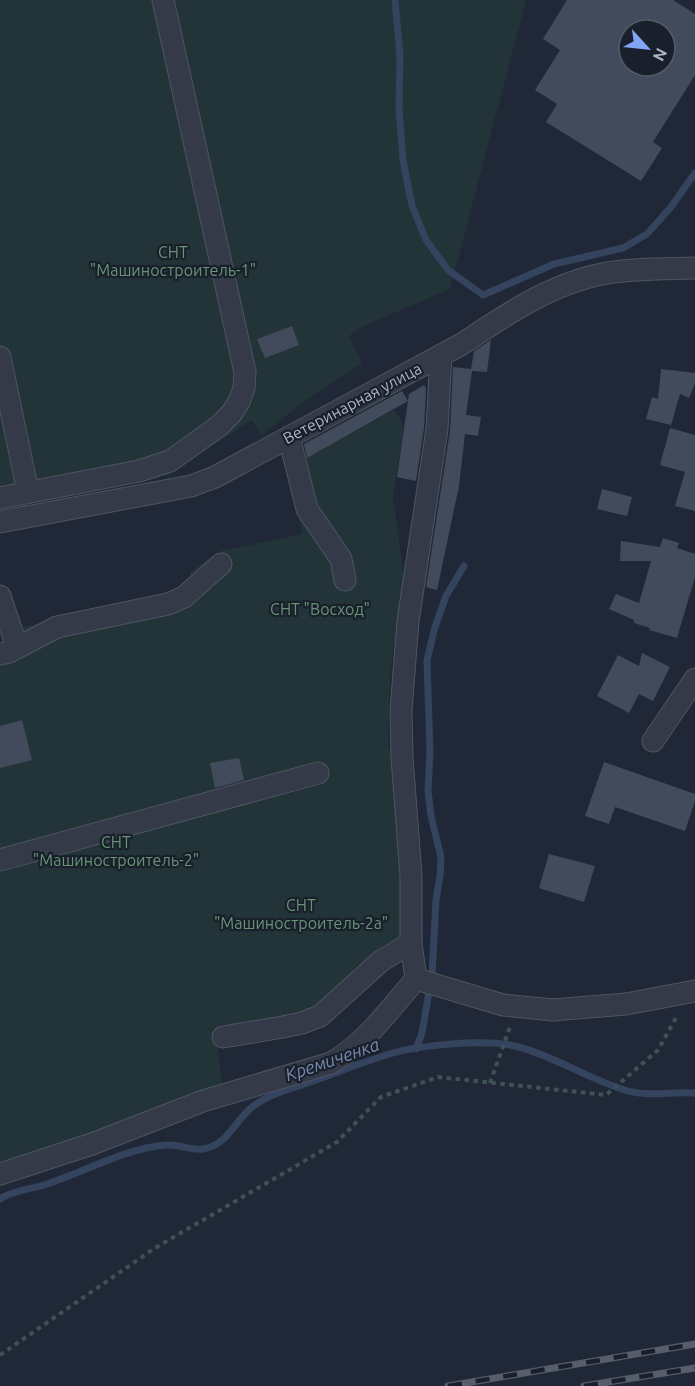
<svg xmlns="http://www.w3.org/2000/svg" width="695" height="1386" font-family="Ubuntu,sans-serif">
	<style>
		.green { fill: #223438 }
		.lines { fill: none; stroke-linecap: round; stroke-linejoin: round }
		.stream { stroke: #34435e; stroke-width: 7 }
		.building { fill: #414b5c; fill-rule: evenodd }
		.street-casing { stroke: #4e5562; stroke-width: 23 }
		.path { stroke: #405155; stroke-width: 4; stroke-dasharray: 4.5 4.5; stroke-linecap: butt }
		.street { stroke: #343a47; stroke-width: 21 }
		.rail-casing { stroke: #565e6e; stroke-width: 7 }
		.rail { stroke: #19202c; stroke-width: 4.5; stroke-dasharray: 14; stroke-linecap: butt }
		.labels { text-anchor: middle; dominant-baseline: central; stroke-width: 4.5; stroke-linejoin: round; paint-order: stroke }
		.park-label { font-size: 16px; fill: #669474; stroke: #19202c }
		.street-label { font-size: 16px; fill: #aeb5c4; stroke: #19202c }
		.water-label { font-size: 18px; font-style: italic; fill: #768aac; stroke: #19202c }
	</style>
	<rect width="100%" height="100%" fill="#202837"/>
	<!-- green -->
	<g class="green">
		<path d="M 0,0 L 526,0 L 450,289 L 361,327 L 349,336 L 362,363 L 305,401 L 261,435 L 252,420 L 168,475 L 0,507 Z"/>
		<path d="M 394,410 L 402,421 L 403,432 L 393,497 L 405,583 L 399,605 L 390,679 L 388,746 L 394,758 L 404,935 L 379,948 L 350,974 L 325,1008 L 254,1024 L 219,1024 L 217,1040 L 222,1085 L 79,1139 L 0,1162 L 0,645 L 5,644 L 18,628 L 159,600 L 190,583 L 190,572 L 221,551 L 302,534 L 293,474 L 303,460 Z"/>
	</g>
	<g class="lines">
		<!-- stream -->
		<g class="stream">
			<path d="M 395,0 L 400,56 L 399,108 L 403,160 L 412,206 L 426,240 L 448,270 L 483,295 L 554,264 L 623,248 L 647,234 L 671,207 L 695,173"/>
			<path d="M 432,975 L 436,900 L 440,876 L 441,857 L 431,816 L 428,791 L 430,752 L 427,660 L 435,627 L 446,596 L 464,566"/>
			<path d="M 416,1049 L 422,1033 L 429,992"/>
			<path d="M 0,1199 C 13,1190 33,1189 47,1184 C 87,1171 125,1148 167,1145 C 179,1144 192,1151 203,1149 C 227,1145 234,1123 250,1109 C 265,1095 288,1090 307,1083 C 331,1075 355,1065 380,1057 C 413,1045 485,1038 519,1047 C 556,1057 590,1080 628,1091 C 650,1097 672,1091 695,1093"/>
		</g>
	</g>
	<!-- building -->
	<g class="building">
		<path d="M 567,0 L 673,0 L 695,14 L 695,75 L 653,142 L 662,148 L 641,181 L 546,122 L 557,104 L 535,90 L 560,50 L 543,39 ZM 629,30 L 665,30 L 665,66 L 629,66 Z"/>
		<path d="M 292,326 L 299,345 L 265,358 L 257,339 Z"/>
		<path d="M 491,340 L 487,372 L 472,371 L 466,415 L 481,417 L 478,436 L 465,434 L 459,486 L 437,590 L 426,587 L 450,431 L 453,367 L 471,369 L 474,351 Z"/>
		<path d="M 661,369 L 695,373 L 695,383 L 689,398 L 680,394 L 671,425 L 646,419 L 652,397 L 658,399 Z"/>
		<path d="M 424,385 L 426,389 L 424,428 L 416,481 L 397,477 L 408,401 L 307,458 L 304,444 L 402,391 L 408,401 L 409,394 Z"/>
		<path d="M 670,428 L 695,435 L 695,511 L 675,506 L 685,472 L 660,465 Z"/>
		<path d="M 602,489 L 632,497 L 627,516 L 597,509 Z"/>
		<path d="M 663,538 L 679,543 L 677,548 L 695,554 L 695,577 L 677,638 L 649,630 L 650,628 L 634,623 L 634,620 L 609,609 L 616,594 L 639,603 L 651,561 L 620,561 L 621,541 L 660,547 Z"/>
		<path d="M 642,653 L 670,667 L 653,701 L 639,694 L 629,713 L 597,696 L 618,655 L 639,666 Z"/>
		<path d="M 22,720 L 32,760 L 0,768 L 0,726 Z"/>
		<path d="M 239,758 L 244,780 L 215,788 L 210,763 Z"/>
		<path d="M 604,762 L 695,794 L 695,801 L 685,831 L 615,807 L 609,824 L 585,816 Z"/>
		<path d="M 549,854 L 595,866 L 584,902 L 539,888 Z"/>
	</g>
	<g class="lines">
		<!-- street casing -->
		<g class="street-casing">
			<g id="street">
				<path d="M 0,357 L 28,492"/>
				<path d="M 289,437 L 307,509 L 341,559 L 345,580"/>
				<path d="M 0,498 L 139,471 L 170,461 L 219,426 L 231,414 L 239,402 L 244,388 L 245,372 L 163,0"/>
				<path d="M 0,522 L 191,486 L 215,477 L 462,344 C 505,315 551,284 602,274 C 633,268 664,269 695,268"/>
				<path d="M 0,596 L 17,647"/>
				<path d="M 0,654 L 9,652 L 57,627 L 168,604 L 184,597 L 221,564"/>
				<path d="M 653,741 L 695,679"/>
				<path d="M 0,860 L 318,773"/>
				<path d="M 416,979 L 503,1005 L 553,1010 L 626,1004 L 695,991"/>
				<path d="M 223,1037 L 283,1027 L 302,1023 L 320,1016 L 381,961 L 411,943"/>
				<path d="M 0,1174 L 92,1144 L 203,1101 L 331,1063 C 366,1043 390,1009 416,979 L 411,943 L 411,876 L 402,757 L 401,711 L 408,621 L 437,429 L 441,355"/>
			</g>
		</g>
		<!-- path -->
		<g class="path">
			<path d="M 490,1083 L 510,1027"/>
			<path d="M 0,1355 L 155,1248 L 337,1142 L 381,1097 L 438,1077 L 606,1095 L 658,1050 L 677,1016"/>
		</g>
		<!-- street -->
		<use href="#street" class="street"/>
		<!-- rail casing -->
		<g class="rail-casing">
			<g id="rail">
				<path d="M 448,1386 L 695,1344"/>
				<path d="M 584,1386 L 695,1368"/>
			</g>
		</g>
		<!-- rail -->
		<use href="#rail" class="rail"/>
	</g>
	<g class="labels">
		<!-- park labels -->
		<g class="park-label">
			<text x="173" y="252">СНТ<tspan x="173" dy="18">"Машиностроитель-1"</tspan></text>
			<text x="320" y="609">СНТ "Восход"</text>
			<text x="116" y="842">СНТ<tspan x="116" dy="18">"Машиностроитель-2"</tspan></text>
			<text x="301" y="905">СНТ<tspan x="301" dy="18">"Машиностроитель-2а"</tspan></text>
		</g>
		<!-- street labels -->
		<g class="street-label">
			<text transform="translate(352 403) rotate(-28)">Ветеринарная улица</text>
		</g>
		<!-- water labels -->
		<g class="water-label">
			<text transform="translate(332 1059) rotate(-19)">Кремиченка</text>
		</g>
	</g>
	<!-- north arrow -->
	<g transform="translate(647 48) rotate(117)"><circle r="28" fill="#19202c" stroke="#555c69" stroke-width="1.5"/>
	<path d="M0-4.5L10 22L0 15L-10 22Z" fill="#82a6f5"/>
	<text y="-9" font-size="16" font-weight="bold" text-anchor="middle" fill="#aeb5c4">N</text>
	</g>
</svg>
